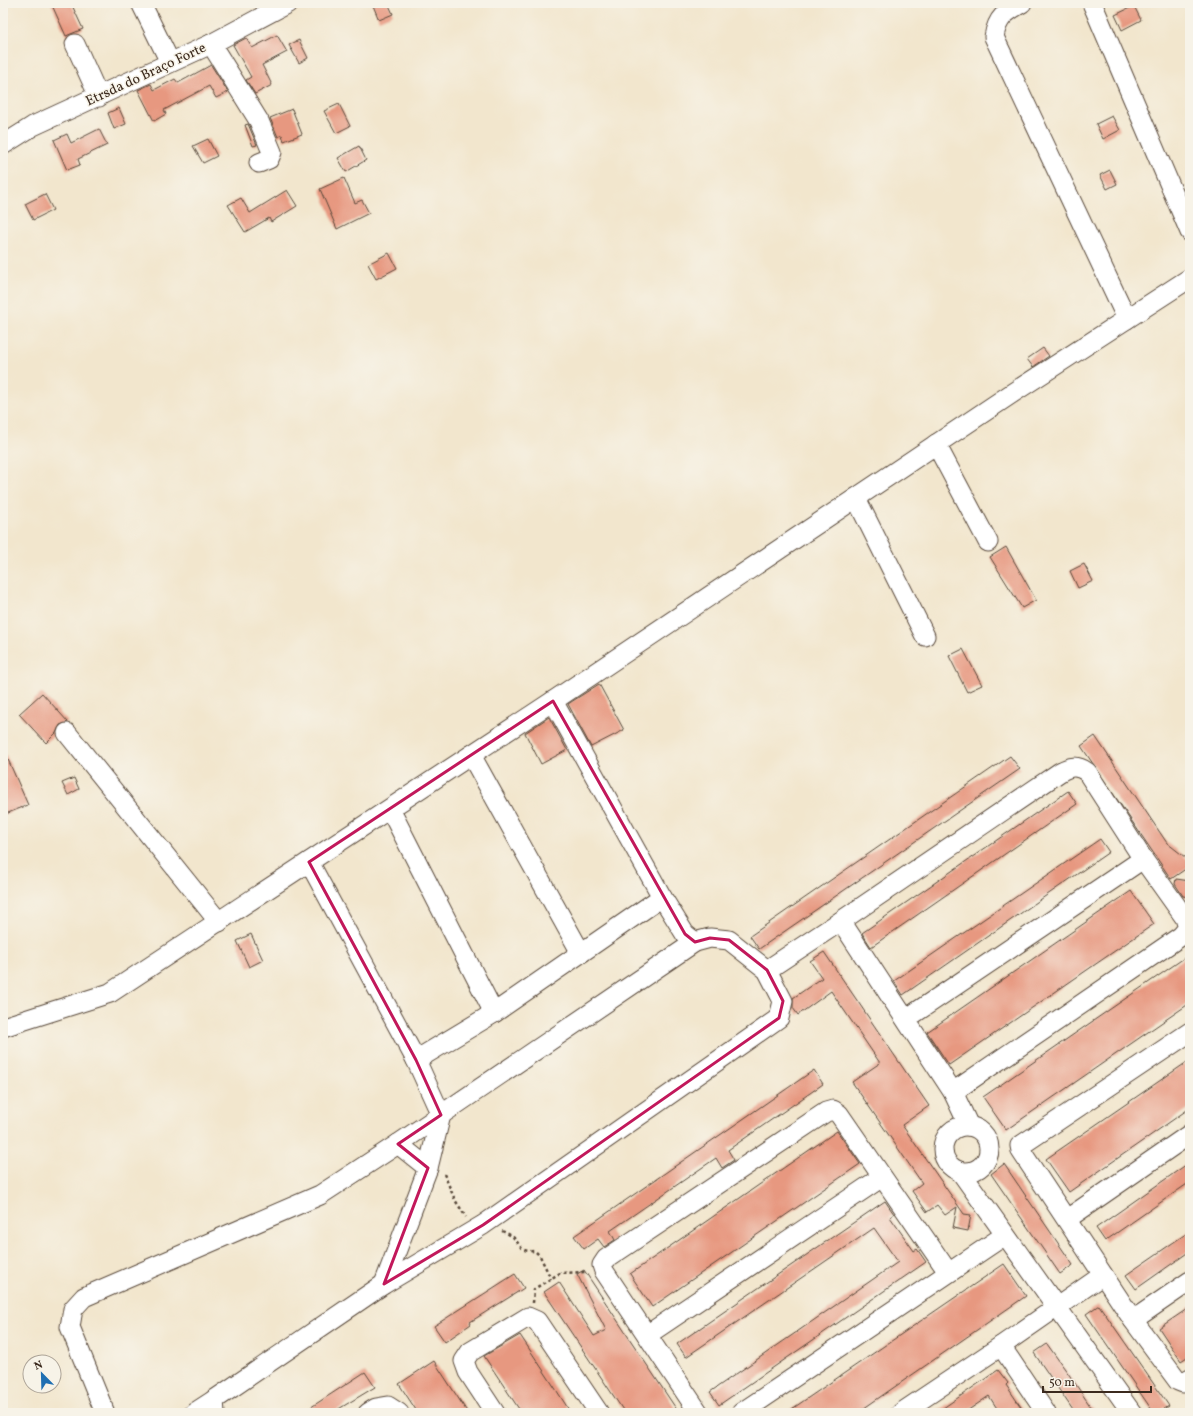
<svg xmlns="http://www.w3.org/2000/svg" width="1193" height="1416" font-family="Vollkorn,serif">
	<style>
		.building { fill: #e79880 }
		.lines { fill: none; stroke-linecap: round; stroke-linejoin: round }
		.minor-casing { stroke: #564638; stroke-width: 21 }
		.path { stroke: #564638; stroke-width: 2.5; stroke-dasharray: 3 3; stroke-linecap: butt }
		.minor { stroke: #fff; stroke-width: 19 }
		.marked { fill: none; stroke: #c2185b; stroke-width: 3; stroke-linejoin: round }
		.labels { text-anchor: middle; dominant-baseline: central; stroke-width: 3; stroke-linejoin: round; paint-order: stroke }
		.street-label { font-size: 14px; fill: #3b2a1e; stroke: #f7f3e8 }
	</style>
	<rect width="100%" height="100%" fill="#f7f3e8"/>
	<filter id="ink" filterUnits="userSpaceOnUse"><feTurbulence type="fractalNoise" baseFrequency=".025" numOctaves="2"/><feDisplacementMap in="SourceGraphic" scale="8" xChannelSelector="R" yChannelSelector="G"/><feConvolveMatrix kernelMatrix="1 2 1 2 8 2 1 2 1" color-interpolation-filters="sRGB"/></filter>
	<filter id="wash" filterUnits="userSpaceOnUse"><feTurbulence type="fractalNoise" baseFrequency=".012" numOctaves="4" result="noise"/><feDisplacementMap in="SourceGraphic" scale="16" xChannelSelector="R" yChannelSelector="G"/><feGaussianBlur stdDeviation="0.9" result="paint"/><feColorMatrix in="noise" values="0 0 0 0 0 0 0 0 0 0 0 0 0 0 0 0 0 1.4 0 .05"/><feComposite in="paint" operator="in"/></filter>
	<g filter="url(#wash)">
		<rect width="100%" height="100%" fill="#f2e6cd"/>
		<g id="blocks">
			<!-- building -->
			<g class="building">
				<path d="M 51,3 L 71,3 L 83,29 L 66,36 Z"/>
				<path d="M 372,3 L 388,3 L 393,14 L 379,20 Z"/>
				<path d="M 1134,6 L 1141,20 L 1122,30 L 1115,15 Z"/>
				<path d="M 277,35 L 287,52 L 262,65 L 272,85 L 255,94 L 246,80 L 251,77 L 233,45 L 246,38 L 252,48 Z"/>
				<path d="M 299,40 L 308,58 L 299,63 L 289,45 Z"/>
				<path d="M 211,65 L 228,92 L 216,98 L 209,86 L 164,110 L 166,114 L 154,121 L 138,90 L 151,84 L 154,90 L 175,79 L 178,83 Z"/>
				<path d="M 339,104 L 350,126 L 336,133 L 324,111 Z"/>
				<path d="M 119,108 L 126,124 L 114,129 L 108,113 Z"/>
				<path d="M 292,109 L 302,134 L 284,141 L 282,135 L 278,137 L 270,118 Z"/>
				<path d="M 1112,116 L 1120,130 L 1103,139 L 1096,124 Z"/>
				<path d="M 248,124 L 257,145 L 253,146 L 245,125 Z"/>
				<path d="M 99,129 L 107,145 L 78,159 L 80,165 L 67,170 L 54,140 L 67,134 L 71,143 Z"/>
				<path d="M 208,139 L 217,156 L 203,163 L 193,146 Z"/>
				<path d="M 359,146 L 366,160 L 346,172 L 338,158 Z"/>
				<path d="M 1110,170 L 1117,184 L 1107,189 L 1100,175 Z"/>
				<path d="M 344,178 L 355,203 L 362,200 L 369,213 L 337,229 L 320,189 Z"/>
				<path d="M 287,190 L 297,206 L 271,222 L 269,218 L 245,232 L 228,205 L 241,198 L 250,213 Z"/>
				<path d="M 45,194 L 53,210 L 33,220 L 25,204 Z"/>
				<path d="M 389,253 L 397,268 L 376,279 L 368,264 Z"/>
				<path d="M 1043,348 L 1049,356 L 1033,367 L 1027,359 Z"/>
				<path d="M 1006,547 L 1036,600 L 1022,608 L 990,557 Z"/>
				<path d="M 1084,564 L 1093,581 L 1078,588 L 1070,571 Z"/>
				<path d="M 963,649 L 982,685 L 967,692 L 949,656 Z"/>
				<path d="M 599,684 L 624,730 L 591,747 L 568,704 Z"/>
				<path d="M 42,693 L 68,722 L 60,725 L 56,733 L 46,743 L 19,714 Z"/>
				<path d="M 549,717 L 567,750 L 541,764 L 525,733 Z"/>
				<path d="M 1095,736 L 1167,843 L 1190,861 L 1190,866 L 1171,879 L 1081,746 Z"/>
				<path d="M 3,748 L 28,805 L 3,815 Z"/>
				<path d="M 1010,756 L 1020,769 L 759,949 L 750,936 Z"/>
				<path d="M 74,778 L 79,789 L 68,795 L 62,783 Z"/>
				<path d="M 1068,791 L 1077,804 L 871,947 L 862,933 Z"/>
				<path d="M 1100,839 L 1109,852 L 903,995 L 894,981 Z"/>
				<path d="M 1176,879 L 1190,881 L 1188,897 L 1183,896 L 1175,884 Z"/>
				<path d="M 1131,891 L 1154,924 L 949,1065 L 927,1032 Z"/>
				<path d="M 251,934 L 263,960 L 249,967 L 237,941 Z"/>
				<path d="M 824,952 L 929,1106 L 902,1125 L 964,1214 L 971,1215 L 968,1231 L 953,1228 L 957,1207 L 945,1215 L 937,1205 L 927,1212 L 912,1191 L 922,1183 L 852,1082 L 880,1063 L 831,991 L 798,1015 L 793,1008 L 793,998 L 822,978 L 810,961 Z"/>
				<path d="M 1190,954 L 1190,1003 L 1006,1130 L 983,1097 Z"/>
				<path d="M 1190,1060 L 1190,1108 L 1069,1192 L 1046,1159 Z"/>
				<path d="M 814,1070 L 823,1084 L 728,1150 L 734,1160 L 722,1168 L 716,1158 L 610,1231 L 615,1240 L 604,1247 L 598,1239 L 584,1249 L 574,1236 Z"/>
				<path d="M 837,1131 L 860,1164 L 652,1307 L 630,1274 Z"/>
				<path d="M 1190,1162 L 1190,1182 L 1105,1241 L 1096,1228 Z"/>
				<path d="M 1004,1164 L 1073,1265 L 1060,1274 L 991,1174 Z"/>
				<path d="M 885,1201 L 894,1214 L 890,1217 L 914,1251 L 917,1249 L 926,1262 L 719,1405 L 710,1392 L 898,1262 L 874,1228 L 686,1357 L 677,1344 Z"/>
				<path d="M 1190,1231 L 1190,1251 L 1136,1289 L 1126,1275 Z"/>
				<path d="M 1004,1264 L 1026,1296 L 857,1413 L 786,1413 Z"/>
				<path d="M 584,1270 L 629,1338 L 679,1413 L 625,1413 L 544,1292 L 559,1282 L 594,1336 L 606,1330 L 577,1274 Z"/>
				<path d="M 515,1274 L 524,1288 L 470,1322 L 471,1324 L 445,1342 L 434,1326 Z"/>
				<path d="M 1099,1305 L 1169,1406 L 1158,1413 L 1154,1413 L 1086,1314 Z"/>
				<path d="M 1190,1307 L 1190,1355 L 1181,1361 L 1159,1328 Z"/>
				<path d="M 520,1335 L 555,1388 L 571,1413 L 522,1413 L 517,1406 L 484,1356 Z"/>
				<path d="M 1047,1344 L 1070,1376 L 1095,1413 L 1075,1413 L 1034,1353 Z"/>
				<path d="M 434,1361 L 468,1413 L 418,1413 L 399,1384 Z"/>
				<path d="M 998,1370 L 1008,1383 L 1006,1385 L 1025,1413 L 1000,1413 L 989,1396 L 964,1413 L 936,1413 Z"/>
				<path d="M 365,1372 L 375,1387 L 332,1413 L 302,1413 Z"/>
			</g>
		</g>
	</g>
	<g filter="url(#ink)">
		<use href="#blocks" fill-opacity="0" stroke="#564638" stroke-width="1"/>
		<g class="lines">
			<!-- minor casing -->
			<g class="minor-casing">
				<g id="minor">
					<path d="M 141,3 L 170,62"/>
					<path d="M 1022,3 C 1006,12 997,17 994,37 L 1127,319"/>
					<path d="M 1092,3 L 1190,232"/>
					<path d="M 75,44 L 99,97"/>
					<path d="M 211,44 L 259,121 L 272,152 L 269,159 L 259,163"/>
					<path d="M 3,145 L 33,126 L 211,44 L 288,3"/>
					<path d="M 936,444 L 988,542"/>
					<path d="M 856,498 L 925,636"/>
					<path d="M 67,733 L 219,922"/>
					<path d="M 471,755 L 581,953"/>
					<path d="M 390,809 L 494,1013"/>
					<path d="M 309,862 L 416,1060 L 494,1013 L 662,897 L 553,701"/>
					<path d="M 841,921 L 953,1092 L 969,1126"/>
					<path d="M 767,970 L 841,921 L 1060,772 C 1070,766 1077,765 1087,772 L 1143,859 L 1185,918 L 1188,928 L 1181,936 L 953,1092"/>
					<path d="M 906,1019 L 1143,859"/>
					<path d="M 3,1027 L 110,993 L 553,701 L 1014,392 L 1190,278"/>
					<path d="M 1190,1032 L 1020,1146 L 1021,1151 L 1133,1320 L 1178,1381 L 1183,1383 L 1190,1378"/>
					<circle cx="966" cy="1149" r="23"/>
					<path d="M 398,1144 L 428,1168"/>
					<path d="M 960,1171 L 1132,1413"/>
					<path d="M 1067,1219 L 1190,1134"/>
					<path d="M 384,1284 L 428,1168 L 441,1115 L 416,1060"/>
					<path d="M 1133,1320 L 1190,1281"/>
					<path d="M 647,1335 L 882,1177"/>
					<path d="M 1001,1346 L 1046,1413"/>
					<path d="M 105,1413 L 70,1327 L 73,1309 L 84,1297 L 320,1195 L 398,1144 L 695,942"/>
					<path d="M 194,1413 L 214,1400"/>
					<path d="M 215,1413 L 214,1400 L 384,1284 L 483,1225 L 779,1018 L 783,1001 L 767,970 L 729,940 L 710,938 L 695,942 L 685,934 L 662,897"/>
					<path d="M 368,1413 L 376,1408 L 388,1406 L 399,1413"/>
					<path d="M 495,1413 L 468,1372 L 464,1361 L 470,1352 L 528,1317 L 537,1321 L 599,1413"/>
					<path d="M 699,1413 L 604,1271 L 602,1265 L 606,1259 L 826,1112 L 833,1110 L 839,1114 L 948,1272"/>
					<path d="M 741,1413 L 1005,1235"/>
					<path d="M 901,1413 L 1001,1346 L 1103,1275"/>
				</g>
			</g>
			<!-- path -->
			<g class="path">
				<path d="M 444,1174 L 455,1200 L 466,1217"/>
				<path d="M 502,1231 C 506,1233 511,1235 514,1238 C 522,1247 520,1252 535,1251 L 540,1256 L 551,1279"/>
				<path d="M 533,1303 L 534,1289 L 560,1273 L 587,1272"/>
			</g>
			<!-- minor -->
			<use href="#minor" class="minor"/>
		</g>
	</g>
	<!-- marked area -->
	<path class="marked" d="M 553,701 L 685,934 L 695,942 L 710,938 L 729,940 L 767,970 L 783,1001 L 779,1018 L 483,1225 L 384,1284 L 428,1168 L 398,1144 L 441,1115 L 416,1060 L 309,862 Z"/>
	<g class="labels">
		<!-- street labels -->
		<g class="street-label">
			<text transform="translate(146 75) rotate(-25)">Etrsda do Braço Forte</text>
		</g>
	</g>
	<!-- margin -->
	<rect width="1193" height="1416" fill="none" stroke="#f7f3e8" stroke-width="16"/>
	<!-- north arrow -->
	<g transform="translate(42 1374) rotate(337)"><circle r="19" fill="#f7f3e8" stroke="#aca397"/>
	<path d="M0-3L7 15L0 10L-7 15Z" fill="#1f6fb2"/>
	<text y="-6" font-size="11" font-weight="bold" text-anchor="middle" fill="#3b2a1e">N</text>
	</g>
	<!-- scale -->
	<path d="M1043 1386v6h108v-6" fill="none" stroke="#3b2a1e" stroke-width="2"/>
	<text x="1049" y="1386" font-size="12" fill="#3b2a1e" stroke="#f7f3e8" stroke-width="3" paint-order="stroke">50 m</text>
</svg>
